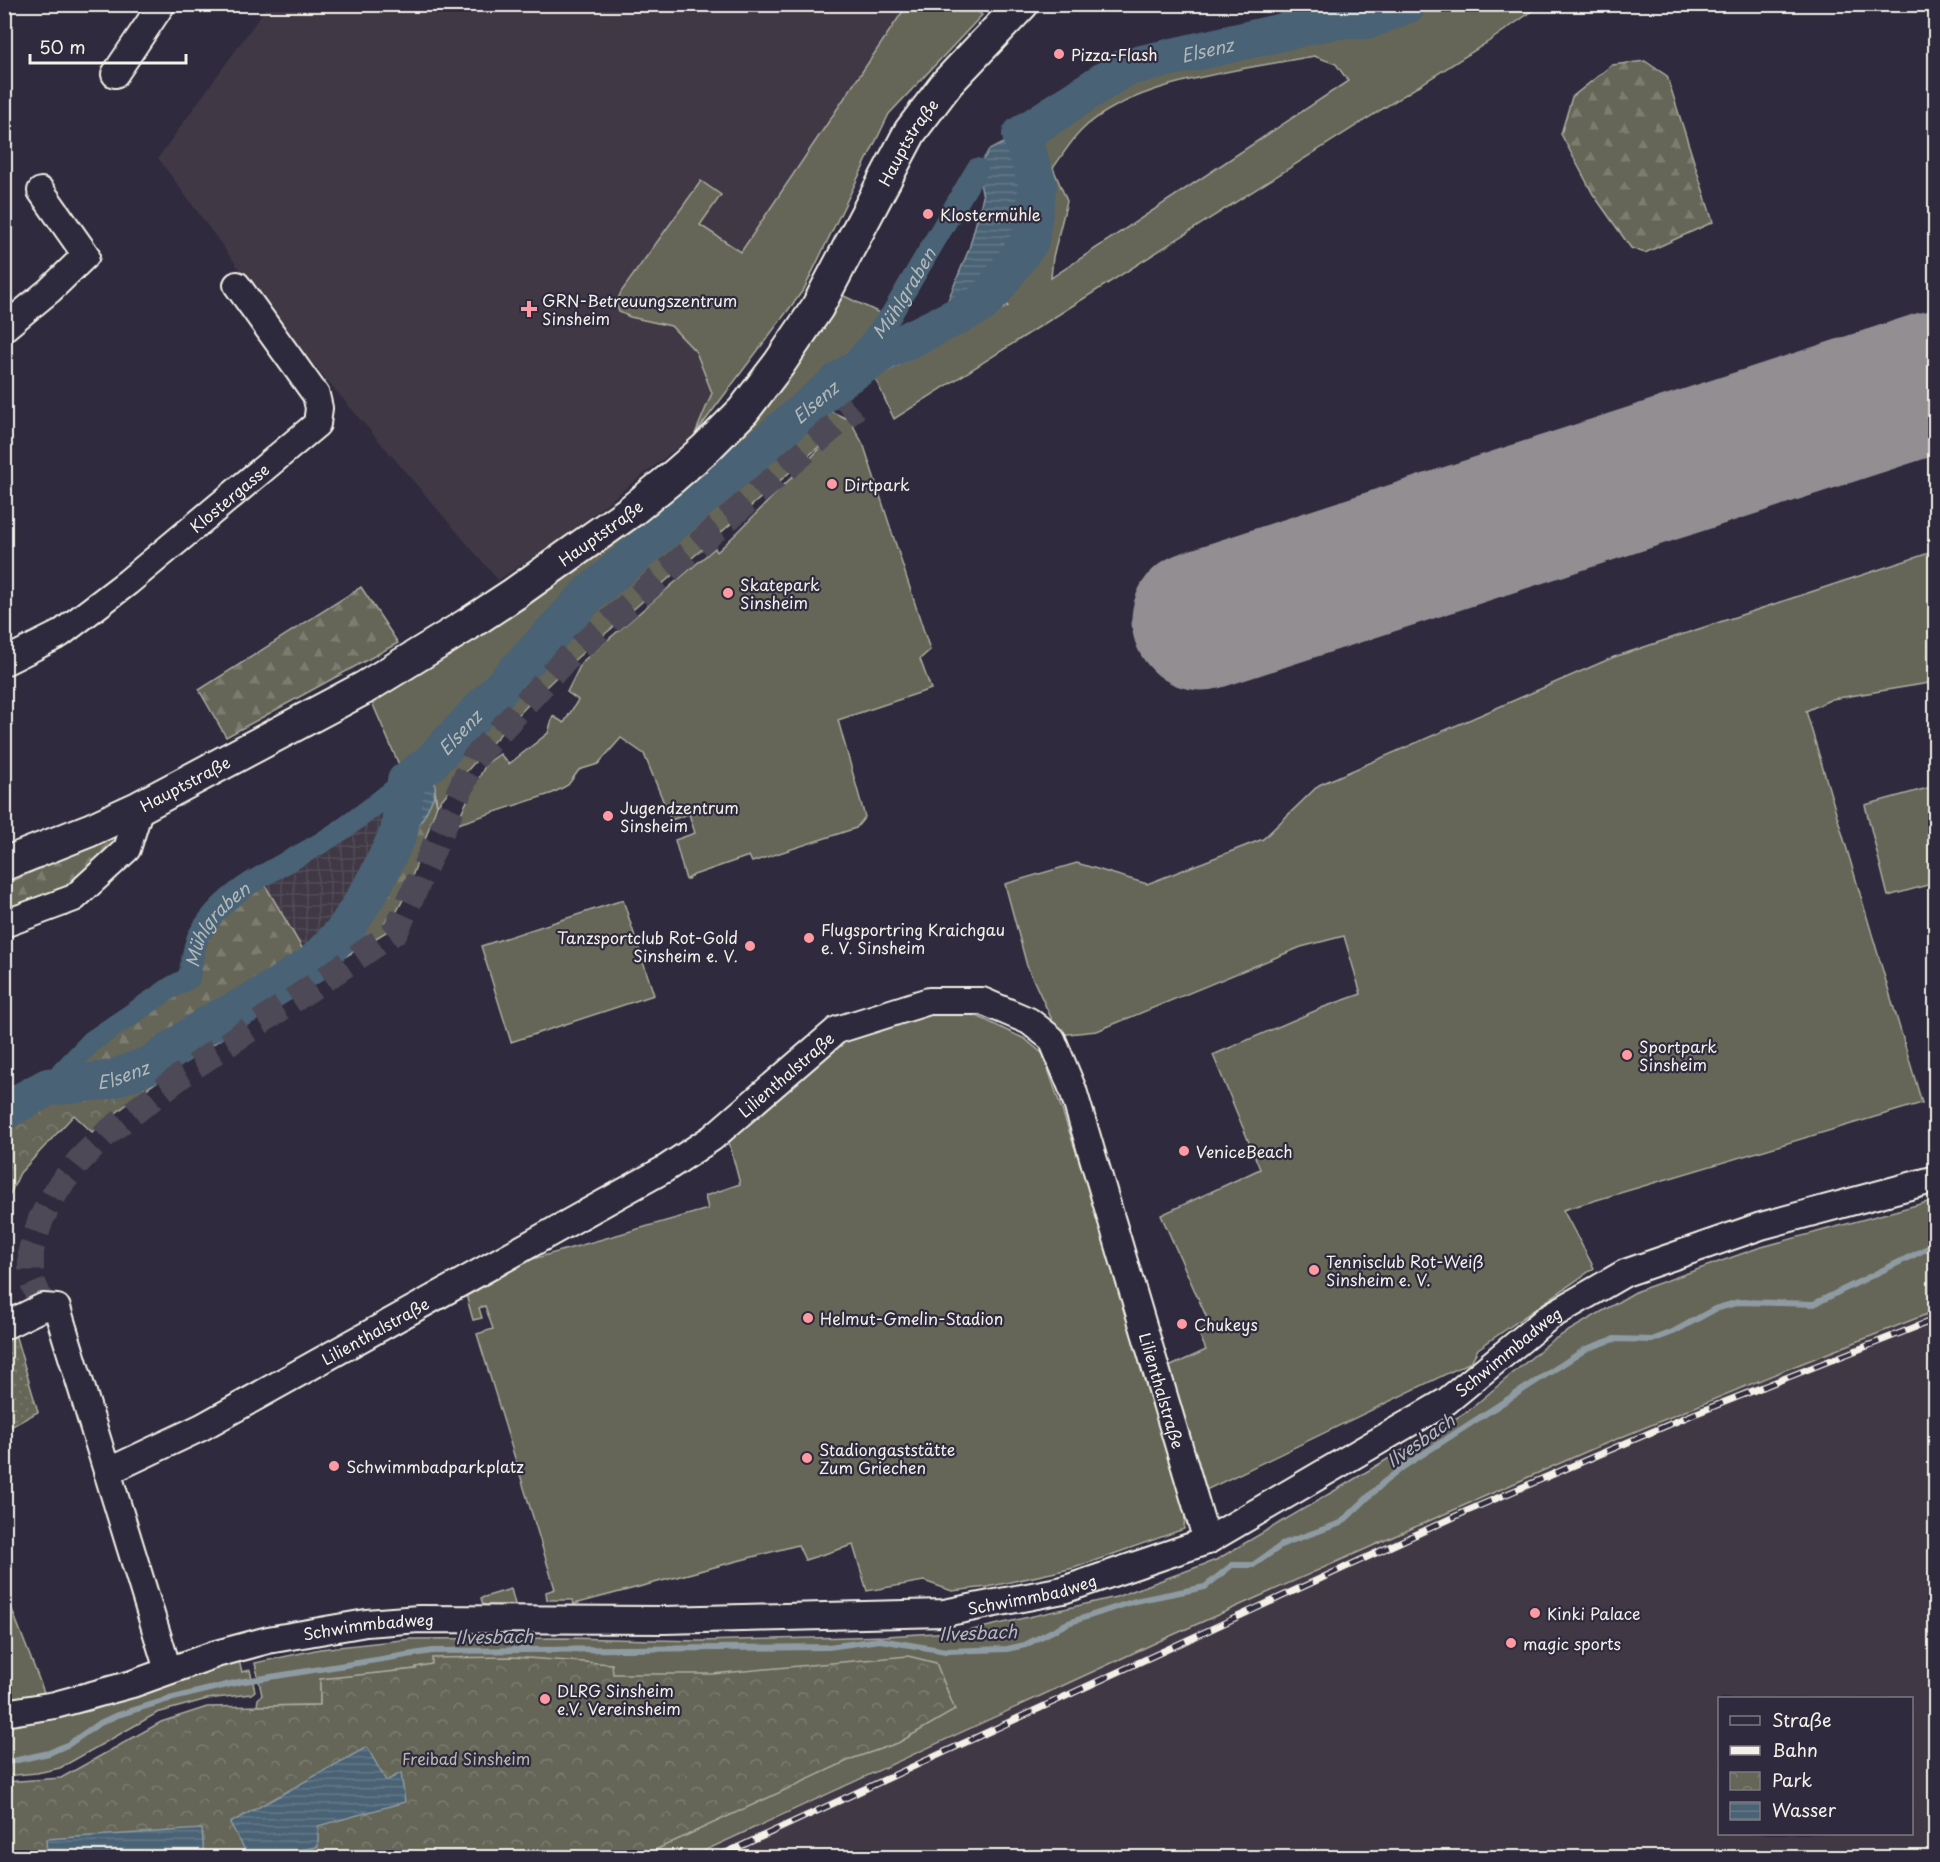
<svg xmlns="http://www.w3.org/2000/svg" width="1940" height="1862" font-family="'Playpen Sans',sans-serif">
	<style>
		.built { fill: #3f3844; fill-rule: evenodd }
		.industrial { fill: url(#industrial-grid) }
		.grass { fill: #656658; stroke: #acaca0; stroke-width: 1.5; fill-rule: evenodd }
		.forest { fill: url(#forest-firs); stroke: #acaca0; stroke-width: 1.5 }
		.park { fill: url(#park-crowns); stroke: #acaca0; stroke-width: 1.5 }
		.garden { fill: url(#garden-dots); stroke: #acaca0; stroke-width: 1.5 }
		.water { fill: url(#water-rules); stroke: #8e9ba2; stroke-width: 1.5 }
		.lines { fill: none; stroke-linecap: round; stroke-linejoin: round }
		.stream { stroke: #8e9ba2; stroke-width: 6 }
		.canal { stroke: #4a6274; stroke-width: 22 }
		.river { stroke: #4a6274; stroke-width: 38 }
		.runway { stroke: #928e92; stroke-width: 141 }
		.minor-tunnel { stroke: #4d4857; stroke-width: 26; stroke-dasharray: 26 13; stroke-linecap: butt }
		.minor-casing { stroke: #f4f1e8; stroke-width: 30 }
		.major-casing { stroke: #f4f1e8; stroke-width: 36 }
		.minor { stroke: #2f2a3d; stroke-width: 26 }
		.major { stroke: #2f2a3d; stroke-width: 32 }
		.rail-casing { stroke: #f4f1e8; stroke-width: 7 }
		.rail { stroke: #2f2a3d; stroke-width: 4.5; stroke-dasharray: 14; stroke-linecap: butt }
		.poi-dot { fill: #ff9aa2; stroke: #2f2a3d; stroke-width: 2 }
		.labels { text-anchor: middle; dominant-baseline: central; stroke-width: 4.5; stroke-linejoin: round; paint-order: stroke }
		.poi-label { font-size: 16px; fill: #f4f1e8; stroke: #2f2a3d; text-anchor: start }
		.street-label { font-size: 16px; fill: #f4f1e8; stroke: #2f2a3d }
		.park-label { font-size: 16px; fill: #bbb9ae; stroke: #2f2a3d }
		.water-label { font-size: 18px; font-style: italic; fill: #b0b8ba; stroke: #2f2a3d }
	</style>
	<defs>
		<pattern id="industrial-grid" width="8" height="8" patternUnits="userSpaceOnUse" patternTransform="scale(1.5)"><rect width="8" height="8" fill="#3f3844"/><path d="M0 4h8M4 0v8" fill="none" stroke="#524c56"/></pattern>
		<pattern id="forest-firs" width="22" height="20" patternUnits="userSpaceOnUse" patternTransform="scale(1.5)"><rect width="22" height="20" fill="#656658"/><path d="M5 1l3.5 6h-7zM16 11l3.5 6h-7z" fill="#7c7c70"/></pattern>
		<pattern id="park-crowns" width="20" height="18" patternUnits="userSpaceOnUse" patternTransform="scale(1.5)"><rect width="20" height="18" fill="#656658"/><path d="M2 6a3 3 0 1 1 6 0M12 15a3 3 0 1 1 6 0" fill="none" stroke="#7c7c70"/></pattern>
		<pattern id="garden-dots" width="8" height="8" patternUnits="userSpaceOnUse" patternTransform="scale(1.5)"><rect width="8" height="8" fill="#656658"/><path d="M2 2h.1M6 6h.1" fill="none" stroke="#7c7c70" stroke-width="1.8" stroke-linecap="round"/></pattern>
		<pattern id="water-rules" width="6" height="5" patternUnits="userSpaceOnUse" patternTransform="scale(1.5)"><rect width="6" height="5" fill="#4a6274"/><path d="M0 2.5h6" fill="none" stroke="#657988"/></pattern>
	</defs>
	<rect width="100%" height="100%" fill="#2f2a3d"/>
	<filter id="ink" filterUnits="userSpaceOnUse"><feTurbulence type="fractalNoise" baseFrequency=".0167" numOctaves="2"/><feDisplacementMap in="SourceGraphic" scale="12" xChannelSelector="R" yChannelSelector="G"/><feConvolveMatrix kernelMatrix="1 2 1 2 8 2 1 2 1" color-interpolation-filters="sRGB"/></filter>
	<g filter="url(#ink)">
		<!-- built -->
		<g class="built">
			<path d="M 268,5 L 991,5 L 889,114 L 804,289 L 695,434 L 558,542 L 498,580 L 283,329 L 158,158 Z"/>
			<path d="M 1935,1311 L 1935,1857 L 692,1858 L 1262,1594 L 1590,1450 L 1790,1368 ZM 1720,1698 L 1912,1698 L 1912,1834 L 1720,1834 Z"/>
		</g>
		<!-- industrial -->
		<path class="industrial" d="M 406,781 L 399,832 L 374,884 L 345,930 L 312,965 L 258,873 L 333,833 Z"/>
		<!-- grass -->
		<g class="grass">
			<path d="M 907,5 L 969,5 L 982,15 L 889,114 L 804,289 L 695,434 L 712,393 L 696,352 L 671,326 L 630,317 L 619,312 L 616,304 L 621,292 L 701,181 L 721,195 L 700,225 L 741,252 Z"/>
			<path d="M 1361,5 L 1541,5 L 1488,42 L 894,419 L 875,378 L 1008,306 L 992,293 L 1030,241 L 1038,184 L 1022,130 L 1067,93 L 1124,62 L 1183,38 L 1330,13 ZM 1314,56 L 1336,64 L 1348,81 L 1051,278 L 1053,257 L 1067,201 L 1053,168 C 1062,156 1070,142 1081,131 C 1130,81 1246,69 1314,56 Z"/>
			<path d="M 842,295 L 886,316 L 808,401 L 850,420 L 864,446 L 930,650 L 920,659 L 931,689 L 838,720 L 865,817 L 856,828 L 752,862 L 749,856 L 694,875 L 686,880 L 675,840 L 695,833 L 689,814 L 671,820 L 644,754 L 621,738 L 598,764 L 579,770 L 568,785 L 553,793 L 455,825 L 486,764 L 500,754 L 509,764 L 548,733 L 553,716 L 564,723 L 578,700 L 567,692 L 582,662 L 715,548 L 717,552 L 738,532 L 839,429 L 611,629 C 546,681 491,743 437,805 L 431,760 L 406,781 L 368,693 L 544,586 Z"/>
			<path d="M 1935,551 L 1935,682 L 1832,699 L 1806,711 L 1922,1103 L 1563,1210 L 1594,1268 L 1478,1349 L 1471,1362 L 1204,1491 L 1160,1371 L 1206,1350 L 1198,1331 L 1210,1325 L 1161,1215 L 1260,1169 L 1213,1055 L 1324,1007 L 1361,994 L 1344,936 L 1301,947 L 1097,1031 L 1059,1035 L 1027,966 L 1005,884 L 1077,863 L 1147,884 L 1263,839 L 1319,785 L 1614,657 Z"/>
			<path d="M 1935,786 L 1935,883 L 1888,896 L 1865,805 Z"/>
			<path d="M 623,900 L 654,995 L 511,1042 L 481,946 Z"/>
			<path d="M 960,1008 L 1025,1039 L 1043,1054 L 1087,1184 L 1185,1513 L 1184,1529 L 1074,1568 L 988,1587 L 952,1591 L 924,1581 L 867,1591 L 853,1545 L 805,1560 L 798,1545 L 574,1604 L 572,1600 L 547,1600 L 546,1592 L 555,1589 L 477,1334 L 493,1329 L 485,1306 L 479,1308 L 482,1318 L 473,1320 L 465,1291 L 501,1268 L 708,1209 L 705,1196 L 740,1184 L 729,1142 L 773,1095 L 827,1047 L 904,1017 Z"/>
			<path d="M 1935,1200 L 1935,1311 L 1790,1368 L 1590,1450 L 1415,1527 L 1166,1638 L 691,1857 L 342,1857 L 432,1664 L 416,1667 L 416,1669 L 320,1680 L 320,1705 L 257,1706 L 258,1699 L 262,1695 L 255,1663 L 320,1649 L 411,1639 L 566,1638 L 700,1641 L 886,1636 L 968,1631 L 1116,1597 L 1216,1560 L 1346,1484 L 1468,1411 L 1551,1341 L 1637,1291 L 1758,1248 Z"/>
			<path d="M 4,1589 L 45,1695 L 5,1701 Z"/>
			<path d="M 511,1589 L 516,1608 L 484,1609 L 481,1598 Z"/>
			<path d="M 293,1643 L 294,1649 L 284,1651 L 283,1649 L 239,1660 L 242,1672 L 250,1670 L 255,1691 L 251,1694 L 207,1699 L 157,1713 L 60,1768 L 37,1773 L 5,1776 L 5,1731 L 12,1725 L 90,1711 L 252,1653 Z"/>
		</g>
		<!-- forest -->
		<g class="forest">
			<path d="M 1645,61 L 1667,76 L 1713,222 L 1645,253 L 1631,248 L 1593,194 L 1561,134 L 1572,97 L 1612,65 Z"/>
			<path d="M 361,587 L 398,643 L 226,737 L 199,690 Z"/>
			<path d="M 434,793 L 437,805 L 406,894 L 386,932 L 328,967 L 146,1089 L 129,1077 L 51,1094 L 42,1089 L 87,1039 L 192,968 L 191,938 L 219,902 L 258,873 L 312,965 L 345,930 L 374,884 L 415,830 Z"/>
			<path d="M 127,827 L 124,847 L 68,894 L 5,914 L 4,885 Z"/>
		</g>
		<!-- park -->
		<g class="park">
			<path d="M 129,1077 L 146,1089 L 92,1132 L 74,1115 L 20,1173 L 5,1205 L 5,1102 L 42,1089 L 51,1094 Z"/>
			<path d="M 908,1656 L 936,1663 L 955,1710 L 898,1743 L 854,1758 L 640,1857 L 5,1858 L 5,1782 L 61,1778 L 161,1722 L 207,1707 L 320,1705 L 320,1679 L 416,1669 L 416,1667 L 432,1664 L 432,1658 L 512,1657 L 612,1664 L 613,1674 L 712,1674 Z"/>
		</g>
		<!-- garden -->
		<path class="garden" d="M 15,1334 L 38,1412 L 5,1430 L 5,1339 Z"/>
		<!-- water -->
		<g class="water">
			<path d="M 1021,135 L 1038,184 L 1030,241 L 992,293 L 980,305 L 937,327 L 969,249 L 983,197 L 977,169 L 989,150 Z"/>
			<path d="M 430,763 C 434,772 437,784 434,795 C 422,828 395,856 374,884 L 399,832 L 406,781 Z"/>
			<path d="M 367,1747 L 386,1781 L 401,1773 L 405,1802 L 318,1826 L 318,1847 L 249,1857 L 230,1823 Z"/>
			<path d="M 202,1829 L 204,1857 L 47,1857 L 46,1839 Z"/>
		</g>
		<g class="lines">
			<!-- stream -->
			<path class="stream" d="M 4,1763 L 49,1753 L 69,1744 L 98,1724 L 115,1716 L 169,1699 L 239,1682 L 432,1651 L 828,1647 L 880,1640 L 946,1651 L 1007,1649 L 1025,1645 L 1068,1623 L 1135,1601 L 1205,1587 L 1232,1565 L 1253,1565 L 1285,1543 L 1341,1523 L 1384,1482 L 1406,1465 L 1586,1349 L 1614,1339 L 1652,1340 L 1673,1332 L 1715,1309 L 1739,1302 L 1814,1304 L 1936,1244"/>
			<!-- canal -->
			<g class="canal">
				<path id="s1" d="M 840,380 L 891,315 L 977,169"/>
				<path id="s2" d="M 48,1087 L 92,1041 L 172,987 L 189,978 C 191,965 193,949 198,937 C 226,884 286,867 332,836 C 358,820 381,799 406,781"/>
			</g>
			<!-- river -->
			<path class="river" id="s3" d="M 4,1111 L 48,1087 L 109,1080 L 152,1064 L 207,1025 L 252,1002 L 312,965 L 345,930 L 374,884 L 399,832 L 406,781 L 430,763 L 588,595 L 840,380 L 884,352 L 980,305 L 992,293 L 1030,241 L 1038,184 L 1021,135 L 1124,68 L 1335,20 L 1369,20 L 1408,4"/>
			<!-- runway -->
			<path class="runway" d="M 1202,620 L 1936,381"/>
			<!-- minor-tunnel -->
			<path class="minor-tunnel" d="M 43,1307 L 31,1278 L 31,1250 L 41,1219 L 58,1188 L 79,1161 L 107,1133 L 186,1072 L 396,931 L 474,759 L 563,662 L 856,407"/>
			<!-- minor casing -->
			<g class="minor-casing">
				<g id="minor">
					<path d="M 115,74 L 162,4"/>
					<path d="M 4,328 L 50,290 L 86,255 L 41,191"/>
					<path id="s4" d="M 4,662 L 60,634 L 128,582 L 317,424 L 319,408 L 316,395 L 237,285"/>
					<path d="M 4,924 L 74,898 L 127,849 L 140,807"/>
					<path d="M 4,1326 L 43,1307 L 57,1308 L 168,1670"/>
					<path id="s5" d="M 107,1472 L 202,1427 L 665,1169 L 712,1138 L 837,1030 L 929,1001 L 982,1001 L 1029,1021 L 1052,1039 L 1073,1090 L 1207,1541"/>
					<path id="s6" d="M 4,1713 L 55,1705 L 132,1684 L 216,1654 L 268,1640 L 366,1623 L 419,1619 L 664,1620 L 944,1613 L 1063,1590 L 1207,1541 L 1447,1401 L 1549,1317 L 1625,1273 L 1761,1226 L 1936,1179"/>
				</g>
			</g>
			<!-- major casing -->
			<g class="major-casing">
				<g id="major">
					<path id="s7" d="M 4,864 L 90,830 L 140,807 L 364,688 L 467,625 L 514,594 L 631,511 L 673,477 L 705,449 L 743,411 L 779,364 L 817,308 L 910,132 L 948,82 L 1022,4"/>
				</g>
			</g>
			<!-- minor -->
			<use href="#minor" class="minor"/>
			<!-- major -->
			<use href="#major" class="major"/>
			<!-- rail casing -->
			<g class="rail-casing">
				<path id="rail" d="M 715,1858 L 1467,1511 L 1689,1416 L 1936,1319"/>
			</g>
			<!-- rail -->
			<use href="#rail" class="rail"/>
		</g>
	</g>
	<!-- markers -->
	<g class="poi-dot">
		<circle cx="1059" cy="54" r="6"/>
		<circle cx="928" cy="214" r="6"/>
		<path d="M526 300h6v6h6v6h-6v6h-6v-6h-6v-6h6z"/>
		<circle cx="832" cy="484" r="6"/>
		<circle cx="728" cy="593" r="6"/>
		<circle cx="608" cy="816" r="6"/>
		<circle cx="809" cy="938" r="6"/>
		<circle cx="750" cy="946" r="6"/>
		<circle cx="1627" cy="1055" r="6"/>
		<circle cx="1184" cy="1151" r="6"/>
		<circle cx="1314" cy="1270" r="6"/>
		<circle cx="808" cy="1318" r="6"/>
		<circle cx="1182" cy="1324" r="6"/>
		<circle cx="807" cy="1458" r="6"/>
		<circle cx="334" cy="1466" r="6"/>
		<circle cx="1535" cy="1613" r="6"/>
		<circle cx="1511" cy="1643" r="6"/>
		<circle cx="545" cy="1699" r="6"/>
	</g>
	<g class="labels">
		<!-- poi labels -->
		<g class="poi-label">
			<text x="1071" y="54">Pizza-Flash</text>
			<text x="940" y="214">Klostermühle</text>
			<text x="542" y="300">GRN-Betreuungszentrum<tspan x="542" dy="18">Sinsheim</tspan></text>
			<text x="844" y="484">Dirtpark</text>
			<text x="740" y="584">Skatepark<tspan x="740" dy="18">Sinsheim</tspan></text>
			<text x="620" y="807">Jugendzentrum<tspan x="620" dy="18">Sinsheim</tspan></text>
			<text x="821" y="929">Flugsportring Kraichgau<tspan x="821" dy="18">e. V. Sinsheim</tspan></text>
			<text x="738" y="937" text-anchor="end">Tanzsportclub Rot-Gold<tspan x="738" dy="18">Sinsheim e. V.</tspan></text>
			<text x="1639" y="1046">Sportpark<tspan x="1639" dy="18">Sinsheim</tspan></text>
			<text x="1196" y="1151">VeniceBeach</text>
			<text x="1326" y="1261">Tennisclub Rot-Weiß<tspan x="1326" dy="18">Sinsheim e. V.</tspan></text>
			<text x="820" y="1318">Helmut-Gmelin-Stadion</text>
			<text x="1194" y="1324">Chukeys</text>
			<text x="819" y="1449">Stadiongaststätte<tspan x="819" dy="18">Zum Griechen</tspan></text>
			<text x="346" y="1466">Schwimmbadparkplatz</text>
			<text x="1547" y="1613">Kinki Palace</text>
			<text x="1523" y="1643">magic sports</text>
			<text x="557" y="1690">DLRG Sinsheim<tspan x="557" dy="18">e.V. Vereinsheim</tspan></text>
		</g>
		<!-- street labels -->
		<g class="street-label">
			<text stroke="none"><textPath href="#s7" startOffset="1188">Hauptstraße</textPath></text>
			<text stroke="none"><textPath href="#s4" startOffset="280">Klostergasse</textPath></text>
			<text stroke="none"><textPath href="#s7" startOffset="684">Hauptstraße</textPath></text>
			<text stroke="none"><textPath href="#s7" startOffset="198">Hauptstraße</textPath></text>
			<text stroke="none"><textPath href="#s5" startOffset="789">Lilienthalstraße</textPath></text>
			<text stroke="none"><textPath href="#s5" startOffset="303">Lilienthalstraße</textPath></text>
			<text stroke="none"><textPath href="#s6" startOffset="1582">Schwimmbadweg</textPath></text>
			<text stroke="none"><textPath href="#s5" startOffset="1455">Lilienthalstraße</textPath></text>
			<text stroke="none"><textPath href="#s6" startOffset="1042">Schwimmbadweg</textPath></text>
			<text stroke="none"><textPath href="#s6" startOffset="376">Schwimmbadweg</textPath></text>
		</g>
		<!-- park labels -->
		<g class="park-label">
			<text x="466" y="1758">Freibad Sinsheim</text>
		</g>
		<!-- water labels -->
		<g class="water-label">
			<text stroke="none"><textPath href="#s3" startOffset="1707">Elsenz</textPath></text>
			<text stroke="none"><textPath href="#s1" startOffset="108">Mühlgraben</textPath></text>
			<text stroke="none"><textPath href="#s3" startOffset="1116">Elsenz</textPath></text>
			<text stroke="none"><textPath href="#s3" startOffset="630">Elsenz</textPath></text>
			<text stroke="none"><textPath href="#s2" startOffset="242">Mühlgraben</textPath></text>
			<text stroke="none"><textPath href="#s3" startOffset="126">Elsenz</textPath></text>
			<text transform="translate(1420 1440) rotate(-35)">Ilvesbach</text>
			<text transform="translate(978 1632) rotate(-2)">Ilvesbach</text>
			<text transform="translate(494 1636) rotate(-1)">Ilvesbach</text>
		</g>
	</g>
	<!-- margin -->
	<rect width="1940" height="1862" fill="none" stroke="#2f2a3d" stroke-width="24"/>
	<rect x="12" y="12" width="1916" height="1838" fill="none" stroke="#f4f1e8" stroke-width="2" filter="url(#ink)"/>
	<!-- legend -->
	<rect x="1718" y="1697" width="195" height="138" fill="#2f2a3d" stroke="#7e7a81" stroke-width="1.5"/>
	<rect x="1730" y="1716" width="30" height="9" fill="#2f2a3d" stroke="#7e7a81" stroke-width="1.5"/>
	<text x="1772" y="1727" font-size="18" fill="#f4f1e8">Straße</text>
	<rect x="1730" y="1746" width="30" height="9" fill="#f4f1e8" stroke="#7e7a81" stroke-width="1.5"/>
	<text x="1772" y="1757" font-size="18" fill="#f4f1e8">Bahn</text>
	<rect x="1730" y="1772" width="30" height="18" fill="url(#park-crowns)" stroke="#7e7a81" stroke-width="1.5"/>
	<text x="1772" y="1787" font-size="18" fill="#f4f1e8">Park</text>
	<rect x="1730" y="1802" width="30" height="18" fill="url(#water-rules)" stroke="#7e7a81" stroke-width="1.5"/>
	<text x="1772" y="1817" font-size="18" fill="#f4f1e8">Wasser</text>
	<!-- scale -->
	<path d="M30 54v9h156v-9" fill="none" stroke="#f4f1e8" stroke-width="3"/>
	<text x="39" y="54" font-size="18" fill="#f4f1e8" stroke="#2f2a3d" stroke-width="4.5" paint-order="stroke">50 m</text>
</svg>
